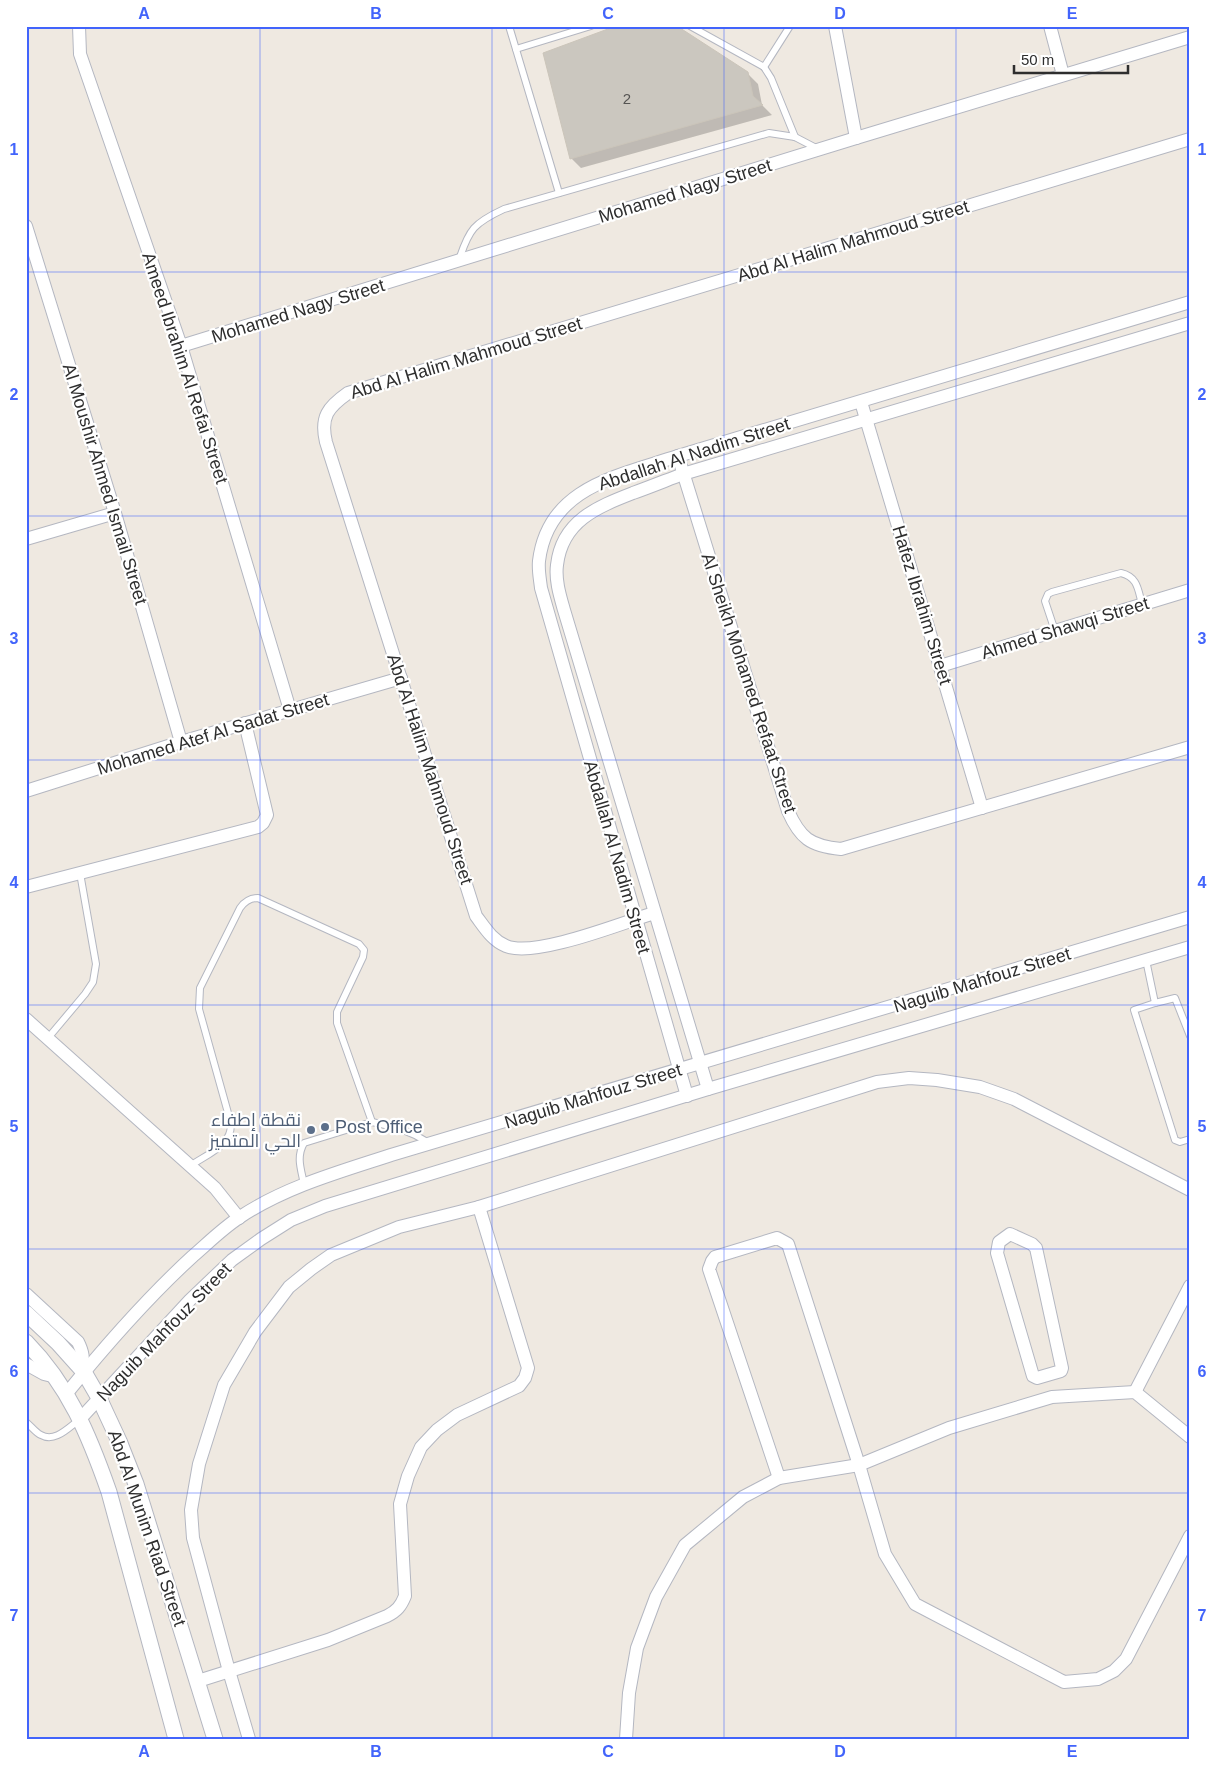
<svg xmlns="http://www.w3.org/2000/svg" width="1216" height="1765" font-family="Helvetica,Cairo,sans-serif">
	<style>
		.shadow { fill: #0003 }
		.building { fill: #cbc7bf; stroke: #cbc5ba }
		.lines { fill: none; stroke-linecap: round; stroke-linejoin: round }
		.service-casing { stroke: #b4b7c1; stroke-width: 8 }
		.minor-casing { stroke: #b4b7c1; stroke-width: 14 }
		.tertiary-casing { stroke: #b4b7c1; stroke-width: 17 }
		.service { stroke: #fff; stroke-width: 6 }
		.minor { stroke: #fff; stroke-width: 12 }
		.tertiary { stroke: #fff; stroke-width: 15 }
		.grid { fill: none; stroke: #4264fb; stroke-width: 1; stroke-opacity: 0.55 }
		.service-dot { fill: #5c6f8a; stroke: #fff; stroke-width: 2 }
		.labels { text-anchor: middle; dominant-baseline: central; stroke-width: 4.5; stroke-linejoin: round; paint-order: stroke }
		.number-label { font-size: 15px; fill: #555452 }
		.street-label { font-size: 18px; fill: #2e2e2e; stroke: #fff }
		.service-label { font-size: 18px; fill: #4e5e75; stroke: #fff; text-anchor: end }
		.neatline { fill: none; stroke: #4264fb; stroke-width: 2 }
		.grid-label { font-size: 16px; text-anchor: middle; font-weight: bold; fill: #4264fb }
	</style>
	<rect width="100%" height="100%" fill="#efe9e1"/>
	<!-- shadow -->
	<path class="shadow" d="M 747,73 L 758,84 L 762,105 L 772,115 L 581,168 L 571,158 Z"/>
	<!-- building -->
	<path class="building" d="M 616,26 L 677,26 L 748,72 L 753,96 L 763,105 L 570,159 L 543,53 Z"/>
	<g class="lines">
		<!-- service casing -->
		<g class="service-casing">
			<g id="service">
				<path d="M 509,26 L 559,193"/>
				<path d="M 690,26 L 764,67 L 771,78 L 795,137"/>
				<path d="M 516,49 L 591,26"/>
				<path d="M 764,67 L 790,26"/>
				<path d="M 459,260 C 469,229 474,223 504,209 L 769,133 L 795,137 L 818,149"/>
				<path d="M 1055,631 L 1045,601 L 1048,594 L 1052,592 L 1121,573 C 1138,577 1138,590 1142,604"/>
				<path d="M 1146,960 L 1155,1003"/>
				<path d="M 1190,1036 L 1175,998 L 1155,1003 L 1134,1010 L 1175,1140 L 1180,1142 L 1190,1139"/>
				<path d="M 48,1038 L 85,994 L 93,982 L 96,964 L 80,873"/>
				<path d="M 190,1166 C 207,1154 236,1144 230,1120 L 199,1009 L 200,988 L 240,908 C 245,901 250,898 258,898 L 359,944 L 364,950 L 363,957 L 337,1012 L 337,1023 L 372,1122"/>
				<path d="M 304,1184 C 301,1169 296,1157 304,1143 L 372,1122 L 398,1128 L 415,1135 L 429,1143"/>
				<path d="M 26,1422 C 31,1426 36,1433 41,1435 C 55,1443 69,1427 79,1420"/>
			</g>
		</g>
		<!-- minor casing -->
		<g class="minor-casing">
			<g id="minor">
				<path d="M 79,26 L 80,54 L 181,346 L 290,710"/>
				<path d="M 835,26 L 856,138"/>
				<path d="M 1050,26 L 1063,75"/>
				<path d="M 26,226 L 115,513 L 181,742"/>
				<path d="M 181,346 L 856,138 L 1190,37"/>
				<path d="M 861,402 L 982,808"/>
				<path d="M 678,456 L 788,811 C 800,838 810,846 841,849 L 1190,747"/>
				<path d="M 26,539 L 115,513"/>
				<path d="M 940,666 L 1190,590"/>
				<path d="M 26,791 L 181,742 L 401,678"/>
				<path d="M 26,887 L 258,827 L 263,823 L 267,815 L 245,723"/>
				<path d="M 654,913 C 622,923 535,958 506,946 C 492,940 485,928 476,916 L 326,442 C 320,417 328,407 348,393 L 1190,139"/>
				<path d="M 26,1019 L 215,1188 L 239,1218"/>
				<path d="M 708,1089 L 564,610 C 560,596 555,580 557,565 C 562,521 597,507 633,493 C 650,487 667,480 683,474 L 1190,323"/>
				<path d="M 687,1096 L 541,588 C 540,579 538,570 539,561 C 548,487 618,476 678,456 L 1190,302"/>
				<path d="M 1010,1234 L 1032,1244 L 1036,1248 L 1062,1368 L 1061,1371 L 1037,1378 L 1033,1376 L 997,1253 L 999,1242 Z"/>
				<path d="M 26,1294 L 78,1342 C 83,1352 84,1359 82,1370"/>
				<path d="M 26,1364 L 44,1374 L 56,1377"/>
				<path d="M 1135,1392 L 1190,1286"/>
				<path d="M 67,1393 C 106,1345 147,1298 193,1256 C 208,1243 223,1228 240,1217 C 285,1187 339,1172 391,1155 L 1190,917"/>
				<path d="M 81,1418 L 190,1300 L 232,1260 L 261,1239 L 291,1220 L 325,1206 L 708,1089 L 1190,947"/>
				<path d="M 779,1478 L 709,1269 L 712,1261 L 715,1257 L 777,1238 L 788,1244 L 859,1465 L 885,1554 L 915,1604 L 1064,1682 L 1098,1679 L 1114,1671 L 1126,1659 L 1190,1536"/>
				<path d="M 198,1681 L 328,1640 L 387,1616 C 397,1611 401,1606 405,1596 L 400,1504 L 408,1476 L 421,1447 L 437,1430 L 457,1415 L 519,1386 L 525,1378 L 528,1368 L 479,1207"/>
				<path d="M 249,1739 L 229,1671 L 193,1538 L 191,1510 L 199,1464 L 224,1385 L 255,1332 L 289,1287 L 311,1269 L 331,1255 L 399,1227 L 479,1207 L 877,1082 L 909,1078 L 937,1080 L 980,1087 L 1014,1099 L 1190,1190"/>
				<path d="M 626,1739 L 629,1693 L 637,1648 L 656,1597 L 685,1545 L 743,1497 L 779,1478 L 859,1465 L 949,1428 L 1052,1397 L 1135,1392 L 1190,1437"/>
			</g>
		</g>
		<!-- tertiary casing -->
		<g class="tertiary-casing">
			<g id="tertiary">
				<path d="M 26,1313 L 58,1343 L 84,1372 L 99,1398 L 119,1441 L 136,1484 L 215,1739"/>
				<path d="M 26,1342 C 69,1386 89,1435 109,1492 L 176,1739"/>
			</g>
		</g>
		<!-- service -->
		<use href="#service" class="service"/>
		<!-- minor -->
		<use href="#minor" class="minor"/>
		<!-- tertiary -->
		<use href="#tertiary" class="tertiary"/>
	</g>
	<!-- grid -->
	<path class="grid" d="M 260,26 L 260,1739M 492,26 L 492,1739M 724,26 L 724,1739M 956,26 L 956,1739M 26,272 L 1190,272M 26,516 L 1190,516M 26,760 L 1190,760M 26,1005 L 1190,1005M 26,1249 L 1190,1249M 26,1493 L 1190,1493"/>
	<!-- markers -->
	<g class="service-dot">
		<circle cx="325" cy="1127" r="5"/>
		<circle cx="311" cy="1130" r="5"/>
	</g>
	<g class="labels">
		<!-- number labels -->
		<g class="number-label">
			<text x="627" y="98">2</text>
		</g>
		<!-- street labels -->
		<g class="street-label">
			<text transform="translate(685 191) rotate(-17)">Mohamed Nagy Street</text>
			<text transform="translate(853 241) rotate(-17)">Abd Al Halim Mahmoud Street</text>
			<text transform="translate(298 311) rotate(-17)">Mohamed Nagy Street</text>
			<text transform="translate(466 358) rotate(-17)">Abd Al Halim Mahmoud Street</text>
			<text transform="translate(185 368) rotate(72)">Ameed Ibrahim Al Refai Street</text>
			<text transform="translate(694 454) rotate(-18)">Abdallah Al Nadim Street</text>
			<text transform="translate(105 484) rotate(73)">Al Moushir Ahmed Ismail Street</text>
			<text transform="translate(922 605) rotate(73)">Hafez Ibrahim Street</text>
			<text transform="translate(1065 628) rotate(-17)">Ahmed Shawqi Street</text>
			<text transform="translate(749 683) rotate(72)">Al Sheikh Mohamed Refaat Street</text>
			<text transform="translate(213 734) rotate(-17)">Mohamed Atef Al Sadat Street</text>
			<text transform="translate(430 769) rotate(72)">Abd Al Halim Mahmoud Street</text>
			<text transform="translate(617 857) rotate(74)">Abdallah Al Nadim Street</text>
			<text transform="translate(982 980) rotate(-17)">Naguib Mahfouz Street</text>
			<text transform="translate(593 1096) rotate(-17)">Naguib Mahfouz Street</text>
			<text transform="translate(164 1332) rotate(-46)">Naguib Mahfouz Street</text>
			<text transform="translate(147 1528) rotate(71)">Abd Al Munim Riad Street</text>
		</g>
		<!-- service labels -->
		<g class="service-label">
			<text x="301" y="1120">نقطة إطفاء<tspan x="301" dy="21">الحي المتميز</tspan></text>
			<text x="335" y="1127" text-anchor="start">Post Office</text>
		</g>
	</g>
	<!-- border -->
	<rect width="1216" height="1765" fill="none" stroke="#ffffff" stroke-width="55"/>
	<!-- scale -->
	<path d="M1014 65v8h114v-8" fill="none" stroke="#2e2e2e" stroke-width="2.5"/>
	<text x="1021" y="65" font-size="15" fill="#2e2e2e" stroke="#ffffff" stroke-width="4" paint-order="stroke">50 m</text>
	<rect x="28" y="28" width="1160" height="1710" class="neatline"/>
	<g class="grid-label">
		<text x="144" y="19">A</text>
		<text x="376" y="19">B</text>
		<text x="608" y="19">C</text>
		<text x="840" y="19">D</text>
		<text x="1072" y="19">E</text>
		<text x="14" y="155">1</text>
		<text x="1202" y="155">1</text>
		<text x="14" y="400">2</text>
		<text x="1202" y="400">2</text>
		<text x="14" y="644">3</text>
		<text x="1202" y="644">3</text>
		<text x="14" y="888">4</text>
		<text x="1202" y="888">4</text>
		<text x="14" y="1132">5</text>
		<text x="1202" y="1132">5</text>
		<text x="14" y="1377">6</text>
		<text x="1202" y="1377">6</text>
		<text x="14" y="1621">7</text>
		<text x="1202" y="1621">7</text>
		<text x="144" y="1757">A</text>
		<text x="376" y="1757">B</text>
		<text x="608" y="1757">C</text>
		<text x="840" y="1757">D</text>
		<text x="1072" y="1757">E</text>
	</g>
</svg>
